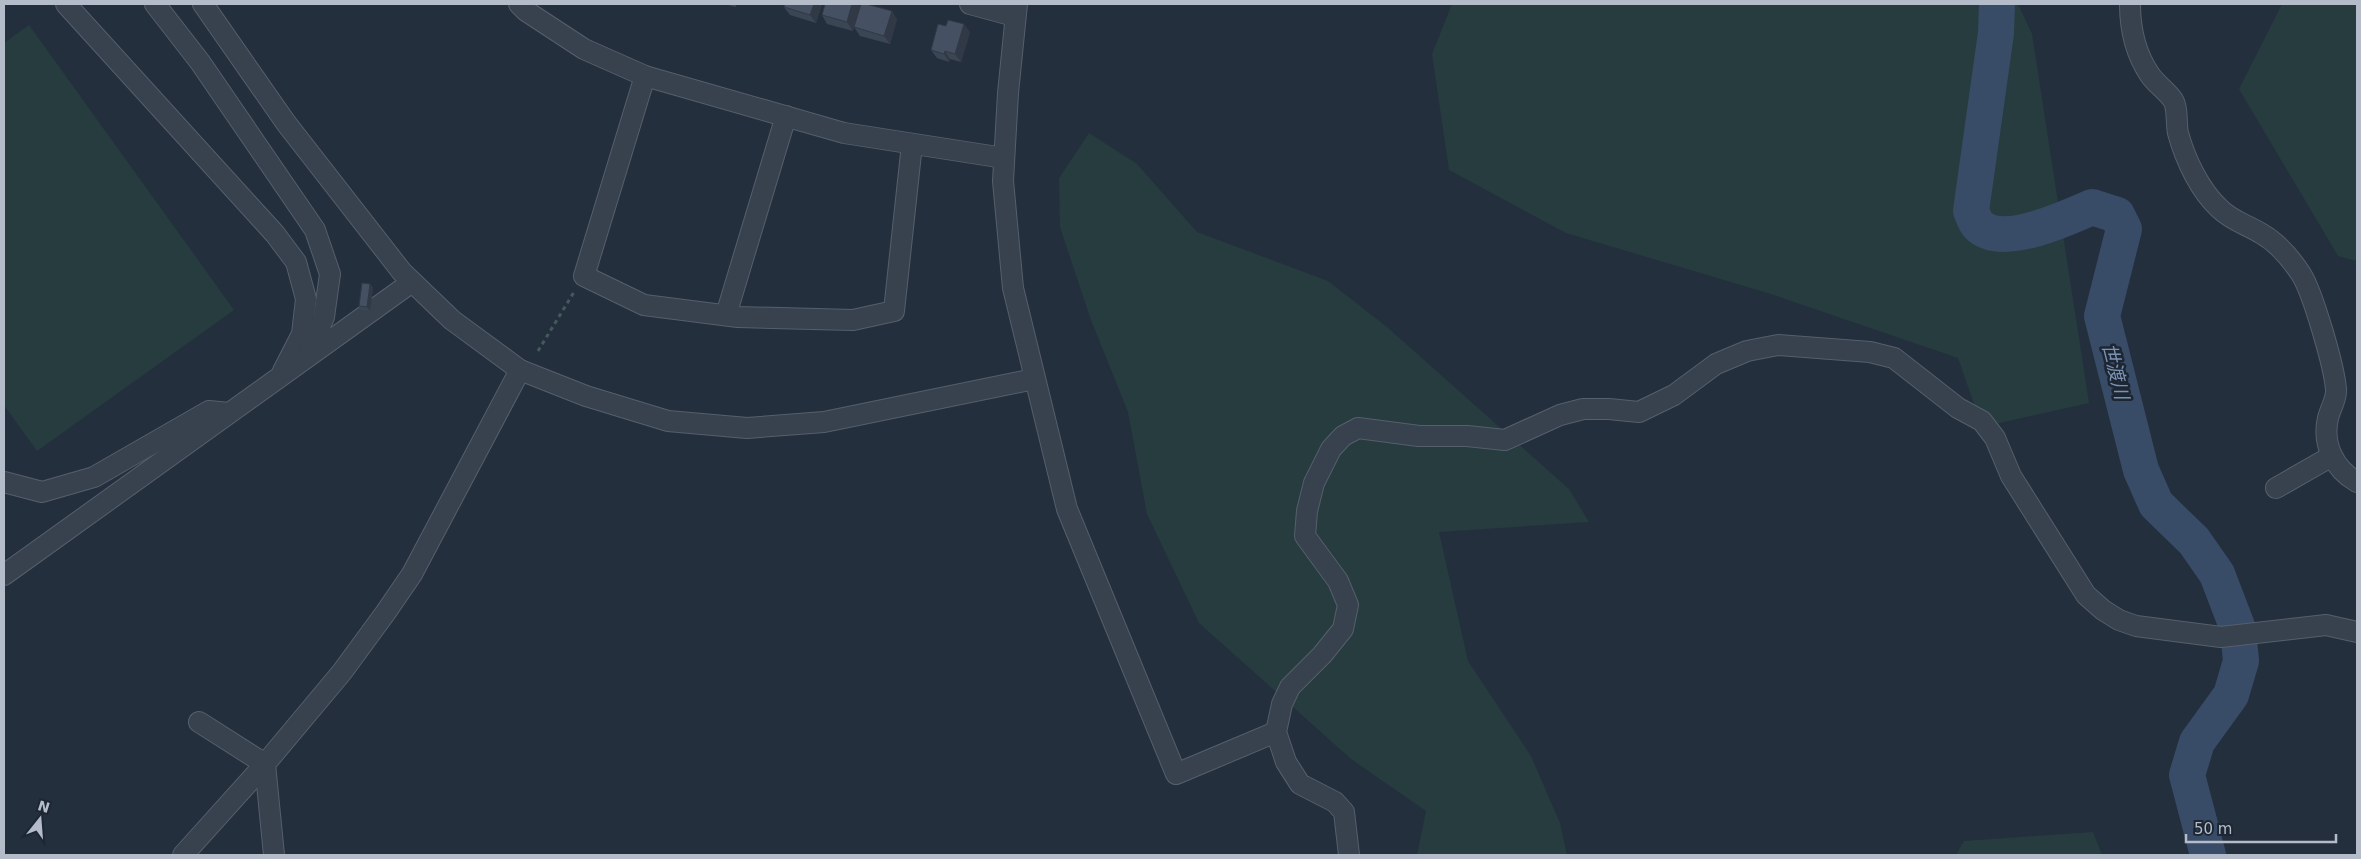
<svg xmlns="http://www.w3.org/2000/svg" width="2361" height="859" font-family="'DejaVu Sans','Noto Sans JP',sans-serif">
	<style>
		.green { fill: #263c3f }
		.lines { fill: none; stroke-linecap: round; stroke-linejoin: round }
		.river { stroke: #394c67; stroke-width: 36 }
		.minor-casing { stroke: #565f6c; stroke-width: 22 }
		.path { stroke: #44595c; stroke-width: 3; stroke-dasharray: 4 4; stroke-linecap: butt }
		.minor { stroke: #38414e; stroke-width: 20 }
		.wall { fill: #3b4654 }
		.shaded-wall { fill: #303945 }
		.building { fill: #455162; stroke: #303945 }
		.labels { text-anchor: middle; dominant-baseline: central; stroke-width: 5; stroke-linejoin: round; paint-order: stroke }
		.water-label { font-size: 19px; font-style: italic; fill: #7c92b1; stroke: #1d2633 }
	</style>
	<rect width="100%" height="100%" fill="#242f3e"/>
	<!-- green -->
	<g class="green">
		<path d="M 1452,4 L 2018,4 L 2032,34 L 2089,403 L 1982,427 L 1958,358 L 1771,294 L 1566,233 L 1449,170 L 1432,54 Z"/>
		<path d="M 2282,4 L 2357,4 L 2357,261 L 2338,256 L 2239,89 Z"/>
		<path d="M 29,25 L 234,310 L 37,451 L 4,405 L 4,43 Z"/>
		<path d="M 1089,133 L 1137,164 L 1197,232 L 1328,281 L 1387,327 L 1569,489 L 1589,522 L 1439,532 L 1468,661 L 1531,756 L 1560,823 L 1567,855 L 1417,855 L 1426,811 L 1351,759 L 1199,623 L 1147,514 L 1128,412 L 1091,320 L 1060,227 L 1059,178 Z"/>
		<path d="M 2093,832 L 2102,855 L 1956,855 L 1964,841 Z"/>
	</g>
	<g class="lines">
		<!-- river -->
		<path class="river" d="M 1997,4 L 1996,33 L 1971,211 C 1973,215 1975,222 1978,225 C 2001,249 2067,218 2092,207 L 2117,215 L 2124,229 L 2102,316 L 2141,470 L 2156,504 L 2194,541 L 2217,574 L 2238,629 L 2241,661 L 2231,695 L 2197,742 L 2187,775 L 2208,855"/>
		<!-- minor casing -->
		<g class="minor-casing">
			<g id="minor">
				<path d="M 66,4 L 275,234 L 296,262 L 306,299 L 302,334 L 283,371"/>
				<path d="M 155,4 L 200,62 L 315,230 L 330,274 L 324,317 L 307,357"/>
				<path d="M 203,4 L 286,123 L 402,272 L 452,320 L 520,370 L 586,396 L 668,421 L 747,428 L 824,422 L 1034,379"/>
				<path d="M 519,4 L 526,11 L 584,49 L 645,76 L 844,133 L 1004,158"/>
				<path d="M 970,4 L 1014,16"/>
				<path d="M 1017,4 L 1008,93 L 1003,181 L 1013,288 L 1067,509 L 1176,774 L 1276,732"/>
				<path d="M 2130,4 C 2130,30 2135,53 2150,75 C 2156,84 2167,91 2173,100 C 2178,108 2176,124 2178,133 C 2185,159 2200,191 2220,209 C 2232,221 2248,225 2262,234 C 2278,243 2291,259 2301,274 C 2313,293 2334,366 2336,389 C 2337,399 2330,409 2328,418 C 2322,444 2334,469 2357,482"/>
				<path d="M 645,76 L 584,276 L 644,305 L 738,317 L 853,320 L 894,311 L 912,144"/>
				<path d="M 726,315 L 786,116"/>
				<path d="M 4,482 L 42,492 L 94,477 L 209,411 L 229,413"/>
				<path d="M 2276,488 L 2332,456"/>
				<path d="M 4,575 L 412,282"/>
				<path d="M 199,722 L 265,764 L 274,855"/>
				<path d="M 183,855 L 265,764 L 342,672 L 386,612 L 412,574 L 520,370"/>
				<path d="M 1349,855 L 1344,812 L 1335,802 L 1300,784 L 1286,762 L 1276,732 L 1282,704 L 1290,687 L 1322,655 L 1343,629 L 1348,605 L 1338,581 L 1305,536 L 1307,511 L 1314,483 L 1331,449 L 1343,436 L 1358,428 L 1419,436 L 1467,436 L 1505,440 L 1560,415 L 1583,409 L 1609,409 L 1639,412 L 1674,395 L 1716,364 L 1747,351 L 1778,345 L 1870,352 L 1894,358 L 1958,408 L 1982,421 L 1995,438 L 2011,476 L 2086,595 L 2103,610 L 2119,620 L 2136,626 L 2221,637 L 2326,625 L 2357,632"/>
			</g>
		</g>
		<!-- path -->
		<path class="path" d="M 538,351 L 574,292"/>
		<!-- minor -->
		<use href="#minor" class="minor"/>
	</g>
	<!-- wall -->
	<g class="wall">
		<path d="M 724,4 L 736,4 L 736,7 Z"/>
		<path d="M 785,4 L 822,4 L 816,23 L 790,15 L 784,7 Z"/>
		<path d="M 860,6 L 853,31 L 827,24 L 822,15 Z"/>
		<path d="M 897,19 L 890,44 L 860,36 L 854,27 Z"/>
		<path d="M 970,32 L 961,62 L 950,59 L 949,62 L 937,58 L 931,50 Z"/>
		<path d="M 370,284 L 373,288 L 370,311 L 361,310 L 359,306 Z"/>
	</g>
	<!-- shaded-wall -->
	<g class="shaded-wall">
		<path d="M 814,4 L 822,4 L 816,23 L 810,15 Z"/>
		<path d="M 852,4 L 858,4 L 860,6 L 853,31 L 847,22 Z"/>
		<path d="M 892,11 L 897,19 L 890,44 L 884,36 Z"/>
		<path d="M 964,24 L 970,32 L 961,62 L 955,54 Z"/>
		<path d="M 945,51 L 950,59 L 949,62 L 944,54 Z"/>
		<path d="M 370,284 L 373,288 L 370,311 L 367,307 Z"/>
	</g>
	<!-- building -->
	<g class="building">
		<path d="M 785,4 L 814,4 L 810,15 L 784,7 Z"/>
		<path d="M 825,4 L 852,4 L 847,22 L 822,15 Z"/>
		<path d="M 861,4 L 866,4 L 892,11 L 884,36 L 854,27 Z"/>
		<path d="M 948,20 L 964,24 L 955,54 L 945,51 L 944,54 L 931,50 L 938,24 L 946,26 Z"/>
		<path d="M 362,283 L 370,284 L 367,307 L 359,306 Z"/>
	</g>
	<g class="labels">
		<!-- water labels -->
		<g class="water-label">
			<text transform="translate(2116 371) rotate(76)">世渡川</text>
		</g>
	</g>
	<!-- border -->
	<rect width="2361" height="859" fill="none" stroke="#b4bcc9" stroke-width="10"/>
	<!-- north arrow -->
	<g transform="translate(40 819) rotate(17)" stroke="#1d2633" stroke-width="4" paint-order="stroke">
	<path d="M0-4L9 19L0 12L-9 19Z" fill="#b4bcc9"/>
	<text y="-8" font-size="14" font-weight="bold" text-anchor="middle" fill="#b4bcc9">N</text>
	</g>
	<!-- scale -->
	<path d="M2186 834v8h150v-8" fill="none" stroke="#b4bcc9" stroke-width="2.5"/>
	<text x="2194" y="834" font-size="15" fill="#b4bcc9" stroke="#1d2633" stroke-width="4" paint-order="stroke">50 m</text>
</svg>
